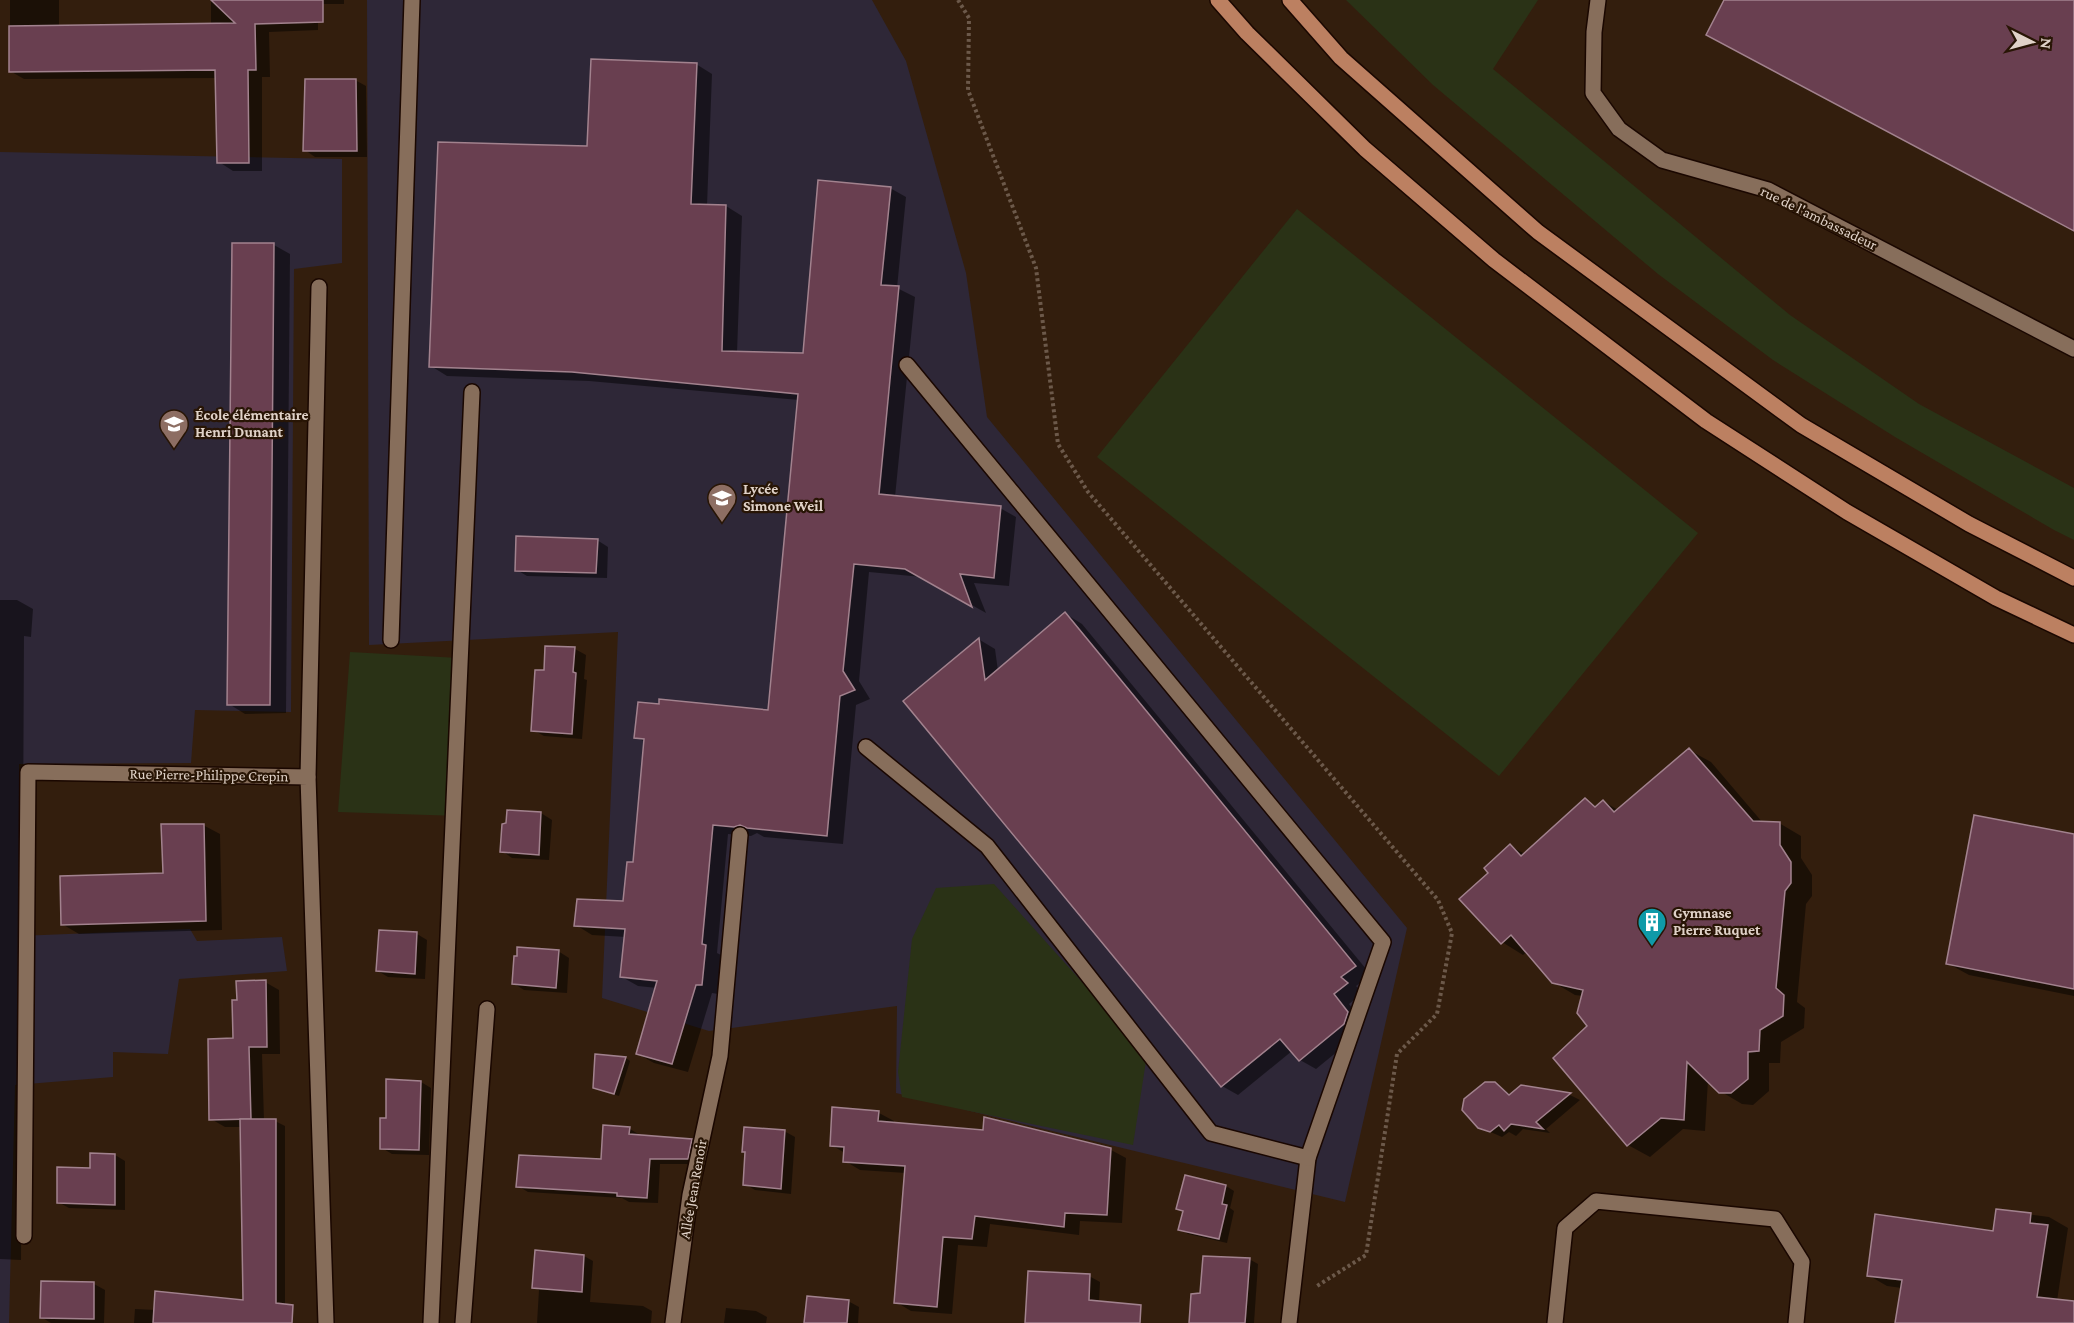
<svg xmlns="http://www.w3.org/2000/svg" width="2074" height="1323" font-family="'Crimson Pro',serif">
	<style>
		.education { fill: #2e2737 }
		.green { fill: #2a3216 }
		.shadow { fill: #0007 }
		.building { fill: #693f50; stroke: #a2828e; stroke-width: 1.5 }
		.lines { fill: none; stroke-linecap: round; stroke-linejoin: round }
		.minor-casing { stroke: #1a0700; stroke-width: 18 }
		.major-casing { stroke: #1a0700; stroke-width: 18 }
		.path { stroke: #6c594a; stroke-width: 4; stroke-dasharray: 3 3; stroke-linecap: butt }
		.minor { stroke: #876e5b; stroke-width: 15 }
		.major { stroke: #bc8061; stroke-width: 15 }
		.labels { text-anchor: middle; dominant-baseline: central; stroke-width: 4.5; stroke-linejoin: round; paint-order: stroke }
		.street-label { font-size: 15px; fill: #e0d2c8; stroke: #281505 }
		.poi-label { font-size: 15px; font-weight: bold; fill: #e0d2c8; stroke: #281505; text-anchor: start }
	</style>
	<rect width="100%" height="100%" fill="#331e0d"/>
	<!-- education -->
	<g class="education">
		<path d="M 367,0 L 872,0 L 906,61 L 966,273 L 987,417 L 1407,928 L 1345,1202 L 896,1093 L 897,1006 L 709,1031 L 602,998 L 618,632 L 369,645 Z"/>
		<path d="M 0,152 L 342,159 L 342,263 L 294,269 L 291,712 L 195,710 L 191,763 L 19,764 L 19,936 L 190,929 L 197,941 L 282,937 L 287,971 L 179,979 L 168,1054 L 113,1052 L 113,1077 L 15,1085 L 9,1323 L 0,1323 Z"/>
	</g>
	<!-- green -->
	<g class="green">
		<path d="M 1346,0 L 1538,0 L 1493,69 L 1790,315 L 1919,404 L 2074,488 L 2074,540 L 2054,530 L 1895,437 L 1773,360 L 1658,274 L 1433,85 Z"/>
		<path d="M 1297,209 L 1698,533 L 1499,776 L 1097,457 Z"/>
		<path d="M 350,652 L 459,658 L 459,816 L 338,812 Z"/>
		<path d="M 994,884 L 1107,1010 L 1148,1048 L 1133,1145 L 902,1097 L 898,1072 L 912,939 L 936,888 Z"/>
	</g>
	<!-- shadow -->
	<g class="shadow">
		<path d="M 10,0 L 59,0 L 59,27 L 211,25 L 211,0 L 344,0 L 344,4 L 318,4 L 318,30 L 269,32 L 270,77 L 262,77 L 262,171 L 233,171 L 219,162 L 217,78 L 24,79 L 10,71 Z"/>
		<path d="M 696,64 L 712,74 L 707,206 L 726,206 L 742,216 L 737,353 L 804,355 L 890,188 L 906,197 L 897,288 L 915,297 L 895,497 L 1000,508 L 1016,517 L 1009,586 L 974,583 L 986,613 L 922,577 L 869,572 L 859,681 L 870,699 L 856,705 L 843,844 L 764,837 L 757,833 L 751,836 L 728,834 L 717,953 L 721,955 L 718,994 L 712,993 L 688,1072 L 654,1063 L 638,1054 L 657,988 L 638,986 L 622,977 L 626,937 L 592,935 L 576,925 L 625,903 L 634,864 L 645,742 L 636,737 L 769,712 L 799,400 L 589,381 L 447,376 L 431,366 L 589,148 Z"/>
		<path d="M 355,80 L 366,86 L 367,157 L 315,157 L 305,150 Z"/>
		<path d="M 233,244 L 274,245 L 290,254 L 286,713 L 245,714 L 229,704 Z"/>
		<path d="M 597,540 L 608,547 L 607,578 L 527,576 L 517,570 Z"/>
		<path d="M 0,600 L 17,600 L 33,609 L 31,637 L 24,636 L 21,1260 L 0,1259 Z"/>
		<path d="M 1066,614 L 1082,624 L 1371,975 L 1356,986 L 1363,993 L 1349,1004 L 1364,1023 L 1360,1033 L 1316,1069 L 1300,1060 L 1292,1051 L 1238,1095 L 1222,1086 L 905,702 L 980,640 L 995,649 L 998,671 Z"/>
		<path d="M 546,647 L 575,649 L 586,655 L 584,679 L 587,680 L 582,739 L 544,736 L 533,730 L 545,672 Z"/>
		<path d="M 1689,750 L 1711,762 L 1763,823 L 1779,823 L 1801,836 L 1801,858 L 1812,875 L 1812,896 L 1806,904 L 1797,1002 L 1805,1008 L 1804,1028 L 1781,1042 L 1780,1063 L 1769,1063 L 1769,1091 L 1753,1105 L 1742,1104 L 1720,1091 L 1708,1080 L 1705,1131 L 1683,1129 L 1650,1157 L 1628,1145 L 1555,1058 L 1589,1027 L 1583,996 L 1575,995 L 1553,982 L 1527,952 L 1523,955 L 1502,942 L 1490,873 L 1510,846 L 1525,854 L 1586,800 L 1597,807 L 1603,801 L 1618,810 Z"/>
		<path d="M 541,813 L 552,820 L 549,860 L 512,858 L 502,851 Z"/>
		<path d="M 203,825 L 220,834 L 222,930 L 79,934 L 62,924 L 164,875 Z"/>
		<path d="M 2074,835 L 2074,996 L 1969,975 L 1947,963 Z"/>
		<path d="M 417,934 L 427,940 L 425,979 L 388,977 L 378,971 Z"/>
		<path d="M 558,951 L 569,958 L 567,993 L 524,990 L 513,983 Z"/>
		<path d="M 265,982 L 279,990 L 280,1054 L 262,1054 L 264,1121 L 275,1121 L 285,1126 L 285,1323 L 134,1323 L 135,1309 L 156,1310 L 244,1301 L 242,1127 L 225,1127 L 211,1119 L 235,1040 L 238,1002 Z"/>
		<path d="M 596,1056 L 626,1058 L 630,1061 L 619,1096 L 600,1090 Z"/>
		<path d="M 388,1080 L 421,1082 L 431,1088 L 429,1155 L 392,1154 L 382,1148 L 387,1120 Z"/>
		<path d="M 1495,1083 L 1511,1095 L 1521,1087 L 1570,1095 L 1580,1100 L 1546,1129 L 1550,1133 L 1523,1129 L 1516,1136 L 1509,1132 L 1502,1137 L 1479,1127 Z"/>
		<path d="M 879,1113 L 894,1121 L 894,1124 L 1111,1150 L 1126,1158 L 1122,1223 L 1080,1221 L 1079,1235 L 990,1224 L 987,1247 L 958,1245 L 952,1314 L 911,1311 L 896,1302 L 906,1173 L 860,1170 L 845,1161 L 845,1153 L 831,1145 Z"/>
		<path d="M 630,1129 L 640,1135 L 640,1136 L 692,1140 L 702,1146 L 698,1164 L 660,1164 L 658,1203 L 629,1202 L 622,1198 L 528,1192 L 518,1186 L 602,1161 Z"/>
		<path d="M 784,1131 L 795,1137 L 791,1194 L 755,1190 L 745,1184 L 747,1153 Z"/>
		<path d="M 115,1155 L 125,1161 L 125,1210 L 69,1208 L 58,1202 L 91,1170 Z"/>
		<path d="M 1226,1186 L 1234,1191 L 1230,1208 L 1234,1211 L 1227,1243 L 1188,1234 L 1180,1229 L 1184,1212 L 1178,1209 Z"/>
		<path d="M 1997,1210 L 2049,1217 L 2068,1228 L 2057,1301 L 2074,1303 L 2074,1323 L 1896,1323 L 1902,1288 L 1887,1286 L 1868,1275 L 1995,1233 Z"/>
		<path d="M 584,1256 L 593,1261 L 590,1302 L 643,1306 L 652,1311 L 651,1323 L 537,1323 L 539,1290 L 533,1287 Z"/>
		<path d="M 1249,1259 L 1258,1264 L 1254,1323 L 1190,1323 L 1202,1295 Z"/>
		<path d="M 1089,1276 L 1100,1282 L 1099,1302 L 1120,1323 L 1027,1323 Z"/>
		<path d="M 94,1284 L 105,1290 L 104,1323 L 51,1323 L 41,1317 Z"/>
		<path d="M 848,1301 L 859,1307 L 858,1323 L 806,1323 Z"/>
		<path d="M 726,1308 L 756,1311 L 767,1317 L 766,1323 L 724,1323 Z"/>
	</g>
	<!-- building -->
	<g class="building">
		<path d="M 211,0 L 323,0 L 323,22 L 255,24 L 256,70 L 248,70 L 249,163 L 217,163 L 215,70 L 9,72 L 9,26 L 235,23 Z"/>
		<path d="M 1724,0 L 2074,0 L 2074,231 L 1706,35 Z"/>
		<path d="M 591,59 L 697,63 L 691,204 L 726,205 L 722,351 L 803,353 L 818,180 L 891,187 L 881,285 L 899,286 L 879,494 L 1001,506 L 994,578 L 960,574 L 972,607 L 905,569 L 854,564 L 843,671 L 855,690 L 840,696 L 827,836 L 747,828 L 740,825 L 734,827 L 713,825 L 702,944 L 706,945 L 702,985 L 696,985 L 672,1064 L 636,1054 L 657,981 L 620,977 L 625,929 L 574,926 L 577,899 L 623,901 L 627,862 L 633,862 L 644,739 L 634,738 L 638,702 L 659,704 L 659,699 L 768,710 L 798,394 L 572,372 L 429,367 L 438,142 L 587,146 Z"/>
		<path d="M 305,79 L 356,79 L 357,151 L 303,151 Z"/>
		<path d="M 232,243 L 274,243 L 270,705 L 227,705 Z"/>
		<path d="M 516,536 L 598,539 L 596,573 L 515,571 Z"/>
		<path d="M 1065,612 L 1356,966 L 1341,977 L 1348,983 L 1334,994 L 1348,1012 L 1344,1024 L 1299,1061 L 1280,1039 L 1221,1087 L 903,701 L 979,638 L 985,680 Z"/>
		<path d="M 545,646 L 575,647 L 573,672 L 576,673 L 572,734 L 531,731 L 535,670 L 544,670 Z"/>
		<path d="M 1689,748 L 1753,821 L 1780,822 L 1780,845 L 1791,862 L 1791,883 L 1785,891 L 1776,988 L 1784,995 L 1783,1016 L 1760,1030 L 1759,1051 L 1748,1052 L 1748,1079 L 1731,1093 L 1719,1093 L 1687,1062 L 1684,1120 L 1661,1118 L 1627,1146 L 1553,1058 L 1587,1026 L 1577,1013 L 1583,990 L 1552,983 L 1511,935 L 1501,944 L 1459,899 L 1488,873 L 1484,868 L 1510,844 L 1521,856 L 1585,798 L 1595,807 L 1603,800 L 1614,812 Z"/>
		<path d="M 507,810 L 541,812 L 539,855 L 500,852 L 502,824 L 506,823 Z"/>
		<path d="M 1974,815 L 2074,834 L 2074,989 L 1946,964 Z"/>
		<path d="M 161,824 L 204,824 L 206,921 L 61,925 L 60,876 L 163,873 Z"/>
		<path d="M 379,930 L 417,932 L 415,974 L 376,971 Z"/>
		<path d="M 517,947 L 559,950 L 556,988 L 512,984 L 514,956 L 517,956 Z"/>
		<path d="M 266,980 L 267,1047 L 249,1047 L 251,1119 L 209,1120 L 208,1039 L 233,1038 L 232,1000 L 237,1000 L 236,981 Z"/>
		<path d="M 595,1054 L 626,1057 L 614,1094 L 593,1088 Z"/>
		<path d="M 386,1079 L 421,1081 L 419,1150 L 380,1149 L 380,1118 L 386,1118 Z"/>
		<path d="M 1485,1082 L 1495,1082 L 1509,1095 L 1521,1085 L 1571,1093 L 1536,1122 L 1543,1129 L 1511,1124 L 1504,1131 L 1499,1125 L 1490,1132 L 1478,1128 L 1462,1110 L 1464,1099 Z"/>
		<path d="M 832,1107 L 879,1111 L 878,1121 L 983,1130 L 984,1117 L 1111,1148 L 1107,1215 L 1065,1213 L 1064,1227 L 975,1216 L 972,1239 L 943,1237 L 937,1307 L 894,1303 L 905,1166 L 843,1162 L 844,1147 L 830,1146 Z"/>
		<path d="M 240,1119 L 276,1119 L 276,1303 L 293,1305 L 292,1323 L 153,1323 L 155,1291 L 243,1300 Z"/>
		<path d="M 603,1125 L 630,1127 L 629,1134 L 692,1139 L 688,1159 L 650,1159 L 647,1198 L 617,1196 L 617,1193 L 516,1187 L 519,1155 L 601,1159 Z"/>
		<path d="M 744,1127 L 785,1130 L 781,1189 L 743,1185 L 745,1152 L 742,1152 Z"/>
		<path d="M 90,1153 L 115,1154 L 115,1205 L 57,1203 L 57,1167 L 90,1168 Z"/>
		<path d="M 1185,1175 L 1226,1185 L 1222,1204 L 1227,1205 L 1219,1239 L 1178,1230 L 1183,1211 L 1176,1209 Z"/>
		<path d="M 1996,1209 L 2031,1213 L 2030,1223 L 2048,1225 L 2037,1297 L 2074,1301 L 2074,1323 L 1895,1323 L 1902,1280 L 1867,1276 L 1875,1214 L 1993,1231 Z"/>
		<path d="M 535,1250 L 584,1255 L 582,1292 L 532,1288 Z"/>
		<path d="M 1203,1256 L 1250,1258 L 1245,1323 L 1189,1323 L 1191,1294 L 1200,1293 Z"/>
		<path d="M 1028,1271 L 1090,1274 L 1089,1300 L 1141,1305 L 1140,1323 L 1025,1323 Z"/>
		<path d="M 41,1281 L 94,1282 L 94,1319 L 40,1318 Z"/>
		<path d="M 807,1296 L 849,1300 L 847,1323 L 804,1323 Z"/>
	</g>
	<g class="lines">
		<!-- minor casing -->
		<g class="minor-casing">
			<g id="minor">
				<path d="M 1598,0 L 1594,32 L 1593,93 L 1619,129 L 1662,160 L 1768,190 L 2074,349"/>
				<path d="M 907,365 L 1383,942 L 1308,1158 L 1289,1323"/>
				<path d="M 391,640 L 412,0"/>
				<path d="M 866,747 L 987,846 L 1211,1133 L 1308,1158"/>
				<path d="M 308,777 L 319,287"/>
				<path d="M 24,1236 L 28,772 L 308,777 L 326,1323"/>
				<path d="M 431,1323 L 472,392"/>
				<path d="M 463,1323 L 487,1009"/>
				<path d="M 673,1323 L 690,1195 L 720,1056 L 740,835"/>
				<path d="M 1555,1323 L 1565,1228 L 1596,1201 L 1775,1219 L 1802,1262 L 1796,1323"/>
			</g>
		</g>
		<!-- major casing -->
		<g class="major-casing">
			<g id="major">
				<path d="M 1218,0 L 1247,33 L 1365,149 L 1494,260 L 1706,421 L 1847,512 L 1996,598 L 2074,635"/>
				<path d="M 1290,0 L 1341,58 L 1538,232 L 1801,425 L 1969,524 L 2074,578"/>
			</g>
		</g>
		<!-- path -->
		<path class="path" d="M 958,0 L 969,18 L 968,90 L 1036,268 L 1058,444 L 1088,492 L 1438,900 L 1452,933 L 1437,1014 L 1397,1054 L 1366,1255 L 1317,1286"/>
		<!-- minor -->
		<use href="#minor" class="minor"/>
		<!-- major -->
		<use href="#major" class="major"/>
	</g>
	<!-- icons -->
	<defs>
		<g id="school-pin" transform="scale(1.5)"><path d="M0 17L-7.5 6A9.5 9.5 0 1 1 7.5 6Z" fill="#8d6e63" stroke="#281505"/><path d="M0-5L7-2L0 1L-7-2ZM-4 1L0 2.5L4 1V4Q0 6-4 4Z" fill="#fff"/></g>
		<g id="building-pin" transform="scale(1.5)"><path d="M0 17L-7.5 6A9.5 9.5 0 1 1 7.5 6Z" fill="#0f9aa8" stroke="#281505"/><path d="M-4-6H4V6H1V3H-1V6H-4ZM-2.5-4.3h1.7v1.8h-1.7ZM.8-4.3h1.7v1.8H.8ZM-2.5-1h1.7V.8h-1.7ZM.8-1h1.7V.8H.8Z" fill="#fff"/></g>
	</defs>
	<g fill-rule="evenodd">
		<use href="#school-pin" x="174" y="424"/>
		<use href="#school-pin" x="722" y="498"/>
		<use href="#building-pin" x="1652" y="922"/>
	</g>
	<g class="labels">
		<!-- street labels -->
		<g class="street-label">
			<text transform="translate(1819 218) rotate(26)">rue de l'ambassadeur</text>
			<text transform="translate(209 775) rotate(1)">Rue Pierre-Philippe Crepin</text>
			<text transform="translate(693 1189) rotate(-80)">Allée Jean Renoir</text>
		</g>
		<!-- poi labels -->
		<g class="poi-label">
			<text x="195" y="415">École élémentaire<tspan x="195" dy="17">Henri Dunant</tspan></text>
			<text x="743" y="489">Lycée<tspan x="743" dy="17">Simone Weil</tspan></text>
			<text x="1673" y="913">Gymnase<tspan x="1673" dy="17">Pierre Ruquet</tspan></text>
		</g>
	</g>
	<!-- north arrow -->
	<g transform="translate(2032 42) rotate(96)" stroke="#281505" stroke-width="4.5" paint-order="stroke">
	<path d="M0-4.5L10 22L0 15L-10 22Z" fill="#e0d2c8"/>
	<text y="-9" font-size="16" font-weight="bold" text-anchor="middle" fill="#e0d2c8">N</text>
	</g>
</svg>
